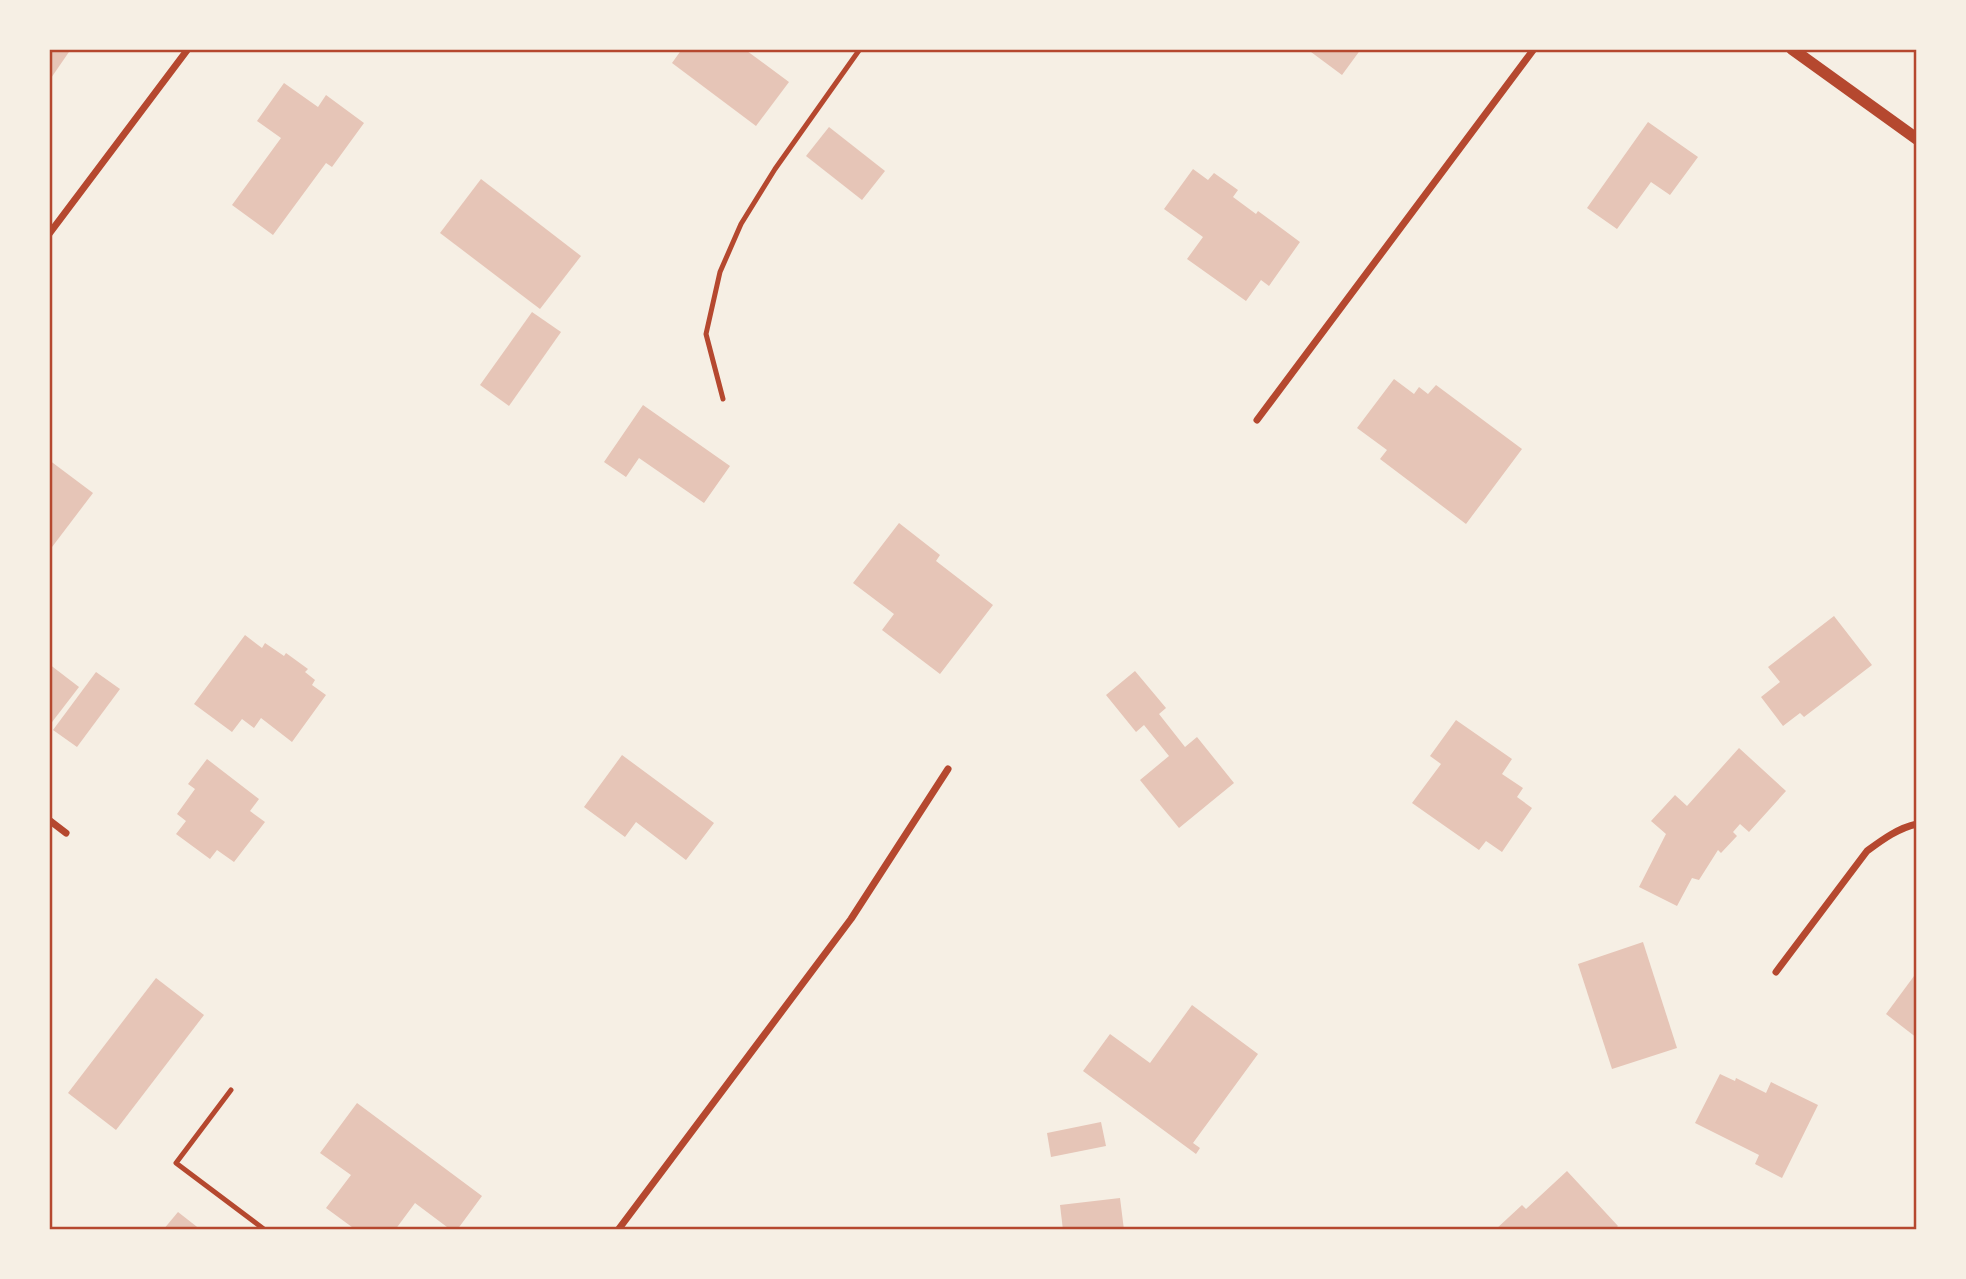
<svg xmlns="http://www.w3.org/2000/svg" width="1966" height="1279" font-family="'Space Grotesk',sans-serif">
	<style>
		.building { fill: #e6c5b7 }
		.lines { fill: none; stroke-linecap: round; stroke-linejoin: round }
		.service { stroke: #b5482f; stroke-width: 5 }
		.minor { stroke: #b5482f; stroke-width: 7 }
		.tertiary { stroke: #b5482f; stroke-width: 12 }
		.neatline { fill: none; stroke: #b5482f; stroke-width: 2.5 }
	</style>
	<rect width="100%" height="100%" fill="#f6efe4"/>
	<!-- building -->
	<g class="building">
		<path d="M 49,49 L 71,49 L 49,81 Z"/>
		<path d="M 682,49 L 748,49 L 747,51 L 789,82 L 756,126 L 672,63 Z"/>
		<path d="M 1307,49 L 1361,49 L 1342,75 Z"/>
		<path d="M 284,83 L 318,107 L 326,95 L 364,123 L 332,167 L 326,163 L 273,235 L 232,205 L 281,138 L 257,121 Z"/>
		<path d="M 1648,122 L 1698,157 L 1670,195 L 1651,182 L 1617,229 L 1587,208 Z"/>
		<path d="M 829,127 L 885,171 L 862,200 L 806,156 Z"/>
		<path d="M 1193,169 L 1208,180 L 1214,173 L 1238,190 L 1233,197 L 1256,214 L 1258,211 L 1300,242 L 1269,286 L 1261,280 L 1246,301 L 1187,259 L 1203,237 L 1164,209 Z"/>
		<path d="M 481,179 L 581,256 L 540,309 L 440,233 Z"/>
		<path d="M 532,312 L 561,332 L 509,406 L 480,385 Z"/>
		<path d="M 1394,379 L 1414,394 L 1419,387 L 1428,394 L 1436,385 L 1522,449 L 1466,524 L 1380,459 L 1387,450 L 1357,428 Z"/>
		<path d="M 643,405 L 730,466 L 704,503 L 639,458 L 626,477 L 604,462 Z"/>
		<path d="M 49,460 L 93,493 L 49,551 Z"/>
		<path d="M 899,523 L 940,555 L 936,561 L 993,605 L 940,674 L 882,630 L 894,614 L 853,583 Z"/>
		<path d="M 1834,616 L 1872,665 L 1804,717 L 1800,713 L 1783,726 L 1761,697 L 1780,682 L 1768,667 Z"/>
		<path d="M 245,635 L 262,648 L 265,643 L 284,656 L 286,653 L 308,669 L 305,672 L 315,680 L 312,685 L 326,695 L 292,742 L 261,718 L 254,728 L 242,719 L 232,732 L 194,704 Z"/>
		<path d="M 49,664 L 79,687 L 49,726 Z"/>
		<path d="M 1135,671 L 1166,708 L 1159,714 L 1185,747 L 1197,737 L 1234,783 L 1179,828 L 1140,780 L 1169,756 L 1144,725 L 1136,732 L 1106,695 Z"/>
		<path d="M 96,672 L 120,689 L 77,747 L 53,730 Z"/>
		<path d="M 1456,720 L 1512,759 L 1502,774 L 1523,788 L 1517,797 L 1532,808 L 1502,852 L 1486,841 L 1479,850 L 1412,803 L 1441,764 L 1430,756 Z"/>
		<path d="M 1739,748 L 1786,791 L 1749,832 L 1740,824 L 1733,832 L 1737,836 L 1721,853 L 1718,850 L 1699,880 L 1692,878 L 1677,906 L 1639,887 L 1666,834 L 1651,821 L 1675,795 L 1687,806 Z"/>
		<path d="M 622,755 L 714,823 L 686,860 L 636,822 L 625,837 L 584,807 Z"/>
		<path d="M 207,759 L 259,799 L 250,811 L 265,822 L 234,862 L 217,850 L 210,859 L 176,834 L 186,821 L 177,814 L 195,789 L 188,784 Z"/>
		<path d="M 1643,942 L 1677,1048 L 1612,1069 L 1578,964 Z"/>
		<path d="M 1917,972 L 1917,1038 L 1886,1014 Z"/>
		<path d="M 156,978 L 204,1015 L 116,1130 L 68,1093 Z"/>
		<path d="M 1192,1005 L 1258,1054 L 1193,1143 L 1200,1148 L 1196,1154 L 1083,1071 L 1110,1034 L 1150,1063 Z"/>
		<path d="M 1720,1074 L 1735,1081 L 1736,1078 L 1766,1093 L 1771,1082 L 1818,1105 L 1782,1178 L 1755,1164 L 1759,1155 L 1695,1123 Z"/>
		<path d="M 357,1103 L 482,1196 L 457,1230 L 451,1230 L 415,1203 L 395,1230 L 386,1229 L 356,1230 L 326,1208 L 351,1175 L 320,1153 Z"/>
		<path d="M 1101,1122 L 1106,1146 L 1051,1157 L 1047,1133 Z"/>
		<path d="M 1567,1171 L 1618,1226 L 1614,1230 L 1495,1230 L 1522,1205 L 1526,1209 Z"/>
		<path d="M 1120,1198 L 1124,1230 L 1063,1230 L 1060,1205 Z"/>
		<path d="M 178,1212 L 201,1230 L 163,1230 Z"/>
	</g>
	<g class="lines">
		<!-- service -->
		<g class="service">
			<path d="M 723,399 L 706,334 L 720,272 L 741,224 L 775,169 L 860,49"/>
			<path d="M 231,1090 L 176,1163 L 265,1230"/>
		</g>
		<!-- minor -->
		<g class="minor">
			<path d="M 49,234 L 188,49"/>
			<path d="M 1257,420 L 1534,49"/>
			<path d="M 49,820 L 66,833"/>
			<path d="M 1776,972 L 1867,851 C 1882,840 1898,828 1917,824"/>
			<path d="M 618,1230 L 851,919 L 948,769"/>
		</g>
		<!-- tertiary -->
		<path class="tertiary" d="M 1792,49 L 1917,139"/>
	</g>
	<!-- border -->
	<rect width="1966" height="1279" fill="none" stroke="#f6efe4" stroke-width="102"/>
	<rect x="51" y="51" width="1864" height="1177" class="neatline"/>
</svg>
